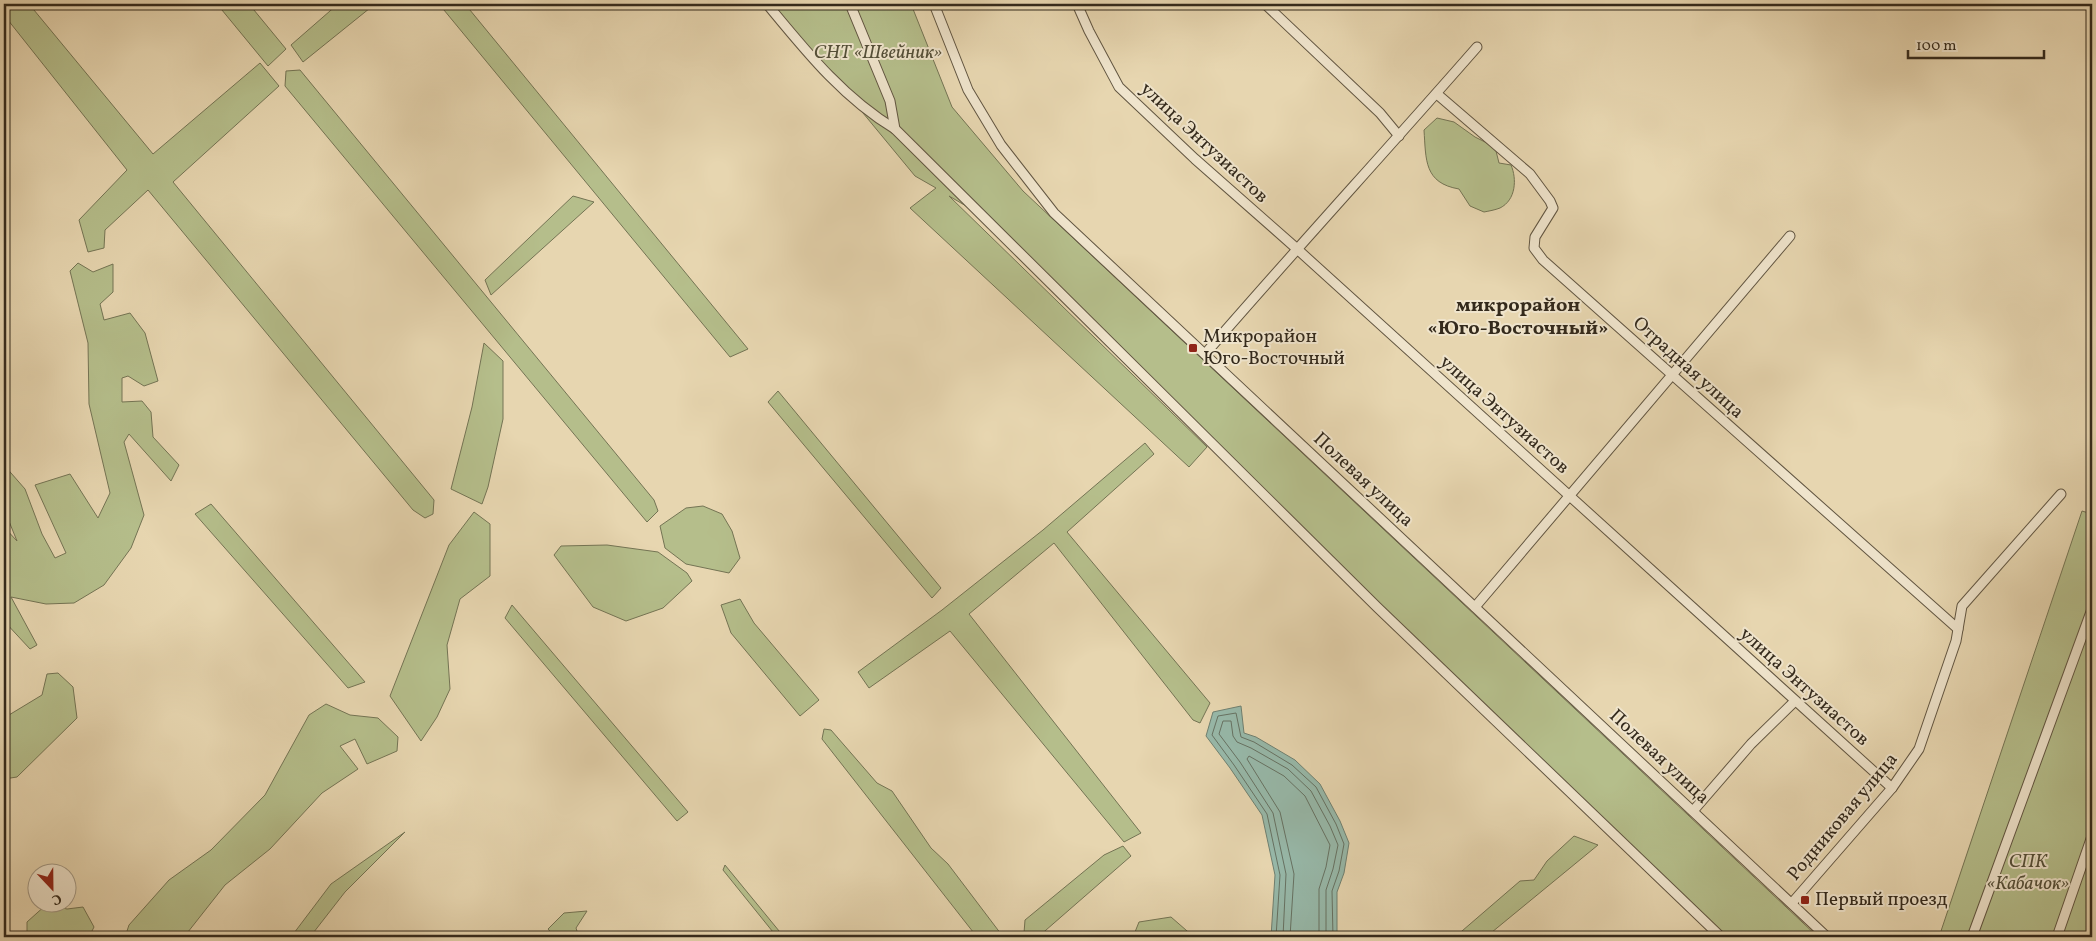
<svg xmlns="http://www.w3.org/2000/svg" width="2096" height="941" font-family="Vollkorn,serif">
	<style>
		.green { fill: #b5be8b; stroke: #747454 }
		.water { fill: #97b9aa; stroke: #6f8071 }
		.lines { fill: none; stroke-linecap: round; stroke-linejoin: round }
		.shore { stroke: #667263; stroke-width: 1 }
		.street-casing { stroke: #615541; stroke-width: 11 }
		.street { stroke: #efe4cc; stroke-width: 9 }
		.poi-dot { fill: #8f2418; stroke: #efe4cc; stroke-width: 2 }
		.labels { text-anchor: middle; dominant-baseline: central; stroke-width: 4; stroke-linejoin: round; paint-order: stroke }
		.park-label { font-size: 19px; font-style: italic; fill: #544f38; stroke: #efe4cc }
		.street-label { font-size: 19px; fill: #342a1c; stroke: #efe4cc }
		.poi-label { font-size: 19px; fill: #342a1c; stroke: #efe4cc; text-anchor: start }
		.neighbourhood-label { font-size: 20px; font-weight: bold; fill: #342a1c; stroke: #efe4cc }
	</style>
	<rect width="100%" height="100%" fill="#e7d6b0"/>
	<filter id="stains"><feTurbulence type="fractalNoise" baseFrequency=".004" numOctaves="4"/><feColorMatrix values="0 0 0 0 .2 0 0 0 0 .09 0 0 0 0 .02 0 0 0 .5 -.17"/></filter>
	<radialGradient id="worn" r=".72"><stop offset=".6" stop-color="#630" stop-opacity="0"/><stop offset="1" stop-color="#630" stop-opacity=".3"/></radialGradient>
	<!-- green -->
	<g class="green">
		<path d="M 4,4 L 29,4 L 153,154 L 260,63 L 279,86 L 173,182 L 434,500 L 433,514 L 425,518 L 413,510 L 148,190 L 105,230 L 104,248 L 88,252 L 79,220 L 127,170 L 4,15 Z"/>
		<path d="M 217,4 L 249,4 L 286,49 L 268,66 Z"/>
		<path d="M 338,4 L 375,4 L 303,62 L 291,45 Z"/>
		<path d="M 439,4 L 465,4 L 748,349 L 730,357 Z"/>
		<path d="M 773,4 L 911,4 L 952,107 L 1023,191 L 1818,937 L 1718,937 L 978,213 L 949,196 L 1207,447 L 1189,467 L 910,208 L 936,188 L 915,176 Z"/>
		<path d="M 300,70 L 654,500 L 658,511 L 647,522 L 285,86 L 286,71 Z"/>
		<path d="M 1437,118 L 1454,122 L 1475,137 L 1495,147 L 1499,163 L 1511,165 C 1517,179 1516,200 1500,208 C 1495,210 1489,211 1484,212 L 1470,206 L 1459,189 C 1424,183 1426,160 1424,130 Z"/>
		<path d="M 573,196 L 594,202 L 491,295 L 485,280 Z"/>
		<path d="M 78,263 L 93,272 L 113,264 L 113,292 L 100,304 L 104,320 L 130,313 L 145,333 L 158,381 L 144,386 L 128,376 L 122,378 L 122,402 L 142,401 L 151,412 L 153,437 L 179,465 L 171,481 L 129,434 L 124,442 L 144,515 L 131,548 L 104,585 L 74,603 L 46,604 L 11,597 L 37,645 L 30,649 L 4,621 L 4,527 L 17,541 L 4,509 L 4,465 L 25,489 L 42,534 L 55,558 L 66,553 L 35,485 L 70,474 L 98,518 L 110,493 L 89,404 L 88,343 L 70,271 Z"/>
		<path d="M 484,343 L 503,361 L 503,419 L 488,487 L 482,504 L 451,489 L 472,407 Z"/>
		<path d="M 778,391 L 941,588 L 932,598 L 768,402 Z"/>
		<path d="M 1145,443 L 1154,454 L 1067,532 L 1210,703 L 1200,723 L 1193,720 L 1054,543 L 969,614 L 1141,833 L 1124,842 L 950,631 L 869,688 L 858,672 L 942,610 L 1043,530 Z"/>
		<path d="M 211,504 L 365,682 L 348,688 L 195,514 Z"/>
		<path d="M 703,506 L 722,514 L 732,531 L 740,558 L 729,573 L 686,564 L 665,548 L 660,526 L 686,508 Z"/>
		<path d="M 2082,511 L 2092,514 L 2092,937 L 1939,937 Z"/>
		<path d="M 474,512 L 490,524 L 490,576 L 460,599 L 447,645 L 450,689 L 437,717 L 421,741 L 390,696 L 449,545 Z"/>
		<path d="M 607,545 L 658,552 L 687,573 L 692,581 L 663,608 L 626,621 L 593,607 L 554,555 L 561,546 Z"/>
		<path d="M 740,599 L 754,623 L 819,700 L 800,716 L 731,633 L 721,605 Z"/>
		<path d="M 512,605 L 688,812 L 677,821 L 505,618 Z"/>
		<path d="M 58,673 L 73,687 L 77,718 L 17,777 L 4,779 L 4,718 L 42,695 L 47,674 Z"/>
		<path d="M 326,704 L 350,715 L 378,718 L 398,737 L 397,751 L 367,764 L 355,739 L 340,746 L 358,769 L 322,793 L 270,849 L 225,885 L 184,937 L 125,937 L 129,925 L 169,880 L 211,850 L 265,795 L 309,715 Z"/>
		<path d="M 824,729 L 831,730 L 877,783 L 892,791 L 931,848 L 948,864 L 1001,934 L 997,937 L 977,937 L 822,739 Z"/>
		<path d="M 405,832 L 345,892 L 310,937 L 291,937 L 331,884 Z"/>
		<path d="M 1574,836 L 1598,845 L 1486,937 L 1455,937 L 1520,881 L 1534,880 L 1547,861 Z"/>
		<path d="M 1123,846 L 1131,856 L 1038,937 L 1031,937 L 1024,933 L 1025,920 L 1104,855 Z"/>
		<path d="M 725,865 L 784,937 L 777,937 L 723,870 Z"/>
		<path d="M 47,904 L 67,909 L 83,907 L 94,927 L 89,937 L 27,937 L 27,922 Z"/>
		<path d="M 587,911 L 576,928 L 579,937 L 555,937 L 548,929 L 564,913 Z"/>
		<path d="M 1171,917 L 1194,937 L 1133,937 L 1139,922 Z"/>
	</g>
	<!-- water -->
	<path class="water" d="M 1241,706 L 1244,733 L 1256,737 L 1295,760 L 1320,784 L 1340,821 L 1349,843 L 1344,873 L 1337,892 L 1337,937 L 1271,937 L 1275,875 L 1262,815 L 1230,768 L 1206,736 L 1213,712 Z"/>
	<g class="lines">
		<!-- shore -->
		<g class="shore">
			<path d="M 1276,937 L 1280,875 L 1267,814 L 1234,765 L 1212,735 L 1218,716 L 1236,713 L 1241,737 L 1254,742 L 1292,765 L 1316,787 L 1336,824 L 1344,844 L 1339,871 L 1332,891 L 1333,937"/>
			<path d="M 1283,937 L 1286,874 L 1273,813 L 1240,762 L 1219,734 L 1223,721 L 1231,721 L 1233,736 L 1237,742 L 1251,748 L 1288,769 L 1311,791 L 1330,826 L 1338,845 L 1333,869 L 1326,890 L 1326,937"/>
			<path d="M 1290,937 L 1294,874 L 1280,812 L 1247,759 L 1249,756 L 1284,776 L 1305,796 L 1330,845 L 1326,867 L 1319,889 L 1319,937"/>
		</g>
		<!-- street casing -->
		<g class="street-casing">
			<g id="street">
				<path d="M 767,4 C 805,50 843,98 895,129"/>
				<path d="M 850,4 L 890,101 L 895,129 L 1377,607 L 1721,937"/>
				<path d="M 934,4 L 968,90 L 1001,145 L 1054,213 L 1827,937"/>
				<path d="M 1077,4 L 1089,31 L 1119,87 L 1195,159 L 1296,248 L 1892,788"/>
				<path d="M 1265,4 L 1380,113 L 1399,136"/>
				<path d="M 1437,94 L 1530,174 L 1550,201 L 1553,208 L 1535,237 L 1534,248 L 1543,260 L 1958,629"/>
				<path d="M 1205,354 C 1294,251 1387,150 1477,47"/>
				<path d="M 1475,607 L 1790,236"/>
				<path d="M 1693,811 L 1751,744 L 1795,701"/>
				<path d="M 1792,903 L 1892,788 L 1919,749 L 1956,641 L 1962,606 L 2061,494"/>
				<path d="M 1972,937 L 2092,609"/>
				<path d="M 2057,937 L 2092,836"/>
			</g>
		</g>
		<!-- street -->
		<use href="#street" class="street"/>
	</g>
	<!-- markers -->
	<g class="poi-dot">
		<rect x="1188" y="343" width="10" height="10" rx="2.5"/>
		<rect x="1800" y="895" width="10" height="10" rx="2.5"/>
	</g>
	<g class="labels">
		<!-- park labels -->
		<g class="park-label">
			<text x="878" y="53">СНТ «Швейник»</text>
			<text x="2028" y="862">СПК<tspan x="2028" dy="22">«Кабачок»</tspan></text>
		</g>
		<!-- street labels -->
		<g class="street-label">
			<text transform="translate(1204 143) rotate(43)">улица Энтузиастов</text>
			<text transform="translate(1688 368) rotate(42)">Отрадная улица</text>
			<text transform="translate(1504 415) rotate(42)">улица Энтузиастов</text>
			<text transform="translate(1363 480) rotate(43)">Полевая улица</text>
			<text transform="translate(1804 687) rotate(42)">улица Энтузиастов</text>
			<text transform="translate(1659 757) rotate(43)">Полевая улица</text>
			<text transform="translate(1843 817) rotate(-50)">Родниковая улица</text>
		</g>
		<!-- poi labels -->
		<g class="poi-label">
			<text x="1203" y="337">Микрорайон<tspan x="1203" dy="22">Юго-Восточный</tspan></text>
			<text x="1815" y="900">Первый проезд</text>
		</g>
		<!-- neighbourhood labels -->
		<g class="neighbourhood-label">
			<text x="1518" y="306">микрорайон<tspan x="1518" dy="23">«Юго-Восточный»</tspan></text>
		</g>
	</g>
	<!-- margin -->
	<rect width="2096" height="941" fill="none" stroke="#e7d6b0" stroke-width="20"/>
	<rect x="5" y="5" width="2086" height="931" fill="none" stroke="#342a1c" stroke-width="2.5"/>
	<rect x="10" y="10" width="2076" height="921" fill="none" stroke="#342a1c"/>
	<!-- north arrow -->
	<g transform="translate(52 888) rotate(158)"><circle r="24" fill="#efe4cc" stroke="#a49a86"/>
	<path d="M0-4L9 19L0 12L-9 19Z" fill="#8f2418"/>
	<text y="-8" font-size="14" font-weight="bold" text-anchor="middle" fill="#342a1c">С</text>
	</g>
	<!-- scale -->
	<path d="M1908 50v8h136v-8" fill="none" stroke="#342a1c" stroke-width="2.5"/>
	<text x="1916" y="50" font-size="15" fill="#342a1c" stroke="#efe4cc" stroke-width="4" paint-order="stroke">100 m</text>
	<rect width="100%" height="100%" filter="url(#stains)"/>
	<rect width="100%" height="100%" fill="url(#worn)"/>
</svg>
